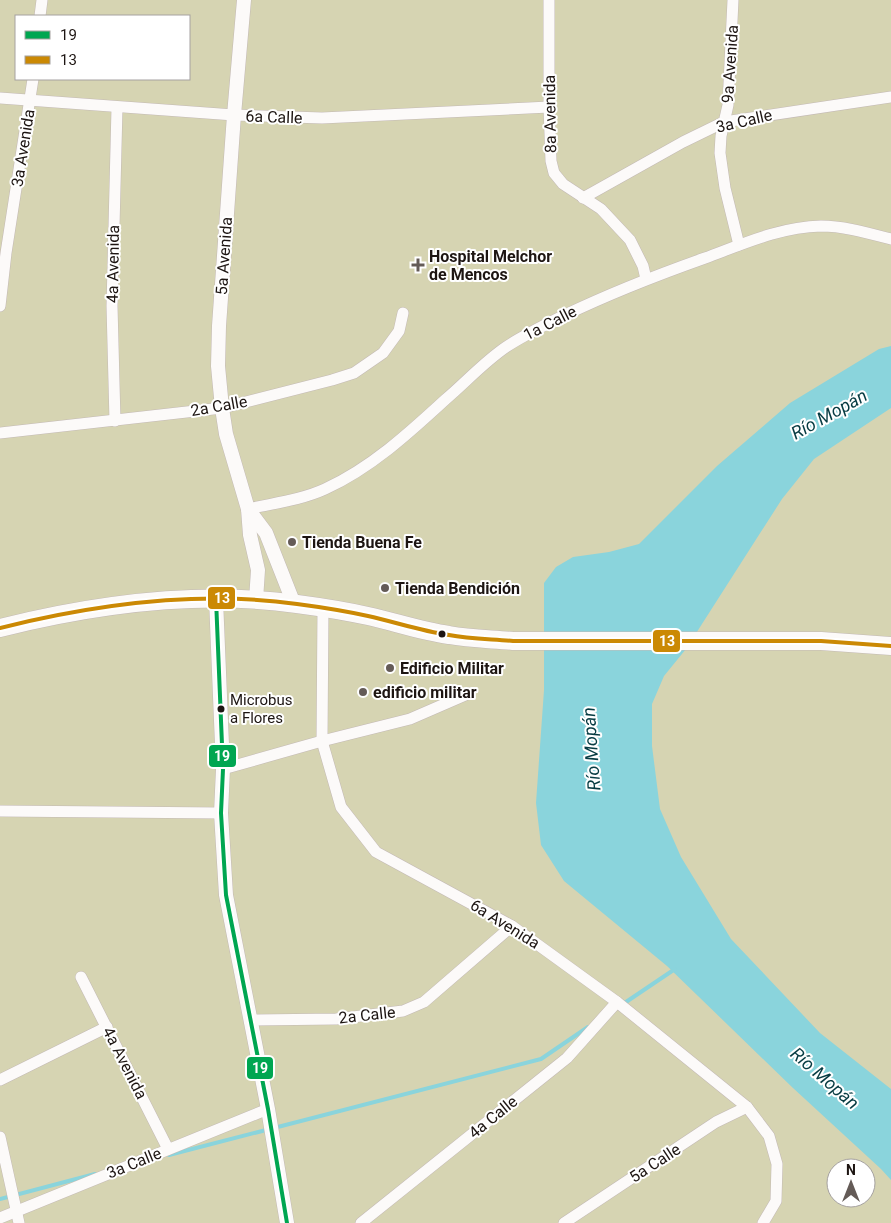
<svg xmlns="http://www.w3.org/2000/svg" width="891" height="1223" font-family="Roboto,sans-serif">
	<style>
		.green { fill: #d6d4b2; fill-rule: evenodd }
		.water { fill: #8ad4dc }
		.lines { fill: none; stroke-linecap: round; stroke-linejoin: round }
		.stream { stroke: #8ad4dc; stroke-width: 4 }
		.minor-casing { stroke: #c3b9b5; stroke-width: 12 }
		.tertiary-casing { stroke: #c3b9b5; stroke-width: 15 }
		.trunk-casing { stroke: #c3b9b5; stroke-width: 19 }
		.minor { stroke: #fcfaf9; stroke-width: 11 }
		.tertiary { stroke: #fcfaf9; stroke-width: 14 }
		.trunk { stroke: #fcfaf9; stroke-width: 18 }
		.bus-1-casing { stroke: #fff; stroke-width: 8 }
		.bus-2-casing { stroke: #fff; stroke-width: 8 }
		.bus-1 { stroke: #00a651; stroke-width: 4 }
		.bus-2 { stroke: #cb8904; stroke-width: 4 }
		.poi-dot { fill: #645b57; stroke: #fff; stroke-width: 2 }
		.bus-dot { fill: #1d1512; stroke: #fff; stroke-width: 2 }
		.labels { text-anchor: middle; dominant-baseline: central; stroke-width: 4; stroke-linejoin: round; paint-order: stroke }
		.bus-label { font-size: 15px; fill: #1d1512; stroke: #fff; text-anchor: start }
		.street-label { font-size: 16px; fill: #1d1512; stroke: #fff }
		.poi-label { font-size: 16px; font-weight: bold; fill: #1d1512; stroke: #fff; text-anchor: start }
		.water-label { font-size: 18px; font-style: italic; fill: #073c43; stroke: #fff }
		.line-badge { stroke: #fff; stroke-width: 2 }
		.badge-label { font-size: 14px; text-anchor: middle; font-weight: bold; fill: #fff }
	</style>
	<rect width="100%" height="100%" fill="#e9dcd7"/>
	<!-- green -->
	<path class="green" d="M 0,0 L 891,0 L 891,1223 L 0,1223 ZM 16,16 L 189,16 L 189,79 L 16,79 ZM 836,1168 L 866,1168 L 866,1198 L 836,1198 Z"/>
	<!-- water -->
	<path class="water" d="M 891,346 L 891,408 L 814,459 L 782,499 L 686,649 L 664,676 L 652,704 L 652,746 L 660,809 L 681,857 L 731,939 L 820,1033 L 891,1089 L 891,1180 L 881,1169 L 793,1088 L 667,966 L 564,881 L 541,845 L 536,803 L 544,690 L 544,583 L 556,567 L 573,557 L 609,552 L 639,544 L 717,466 L 790,403 L 879,349 Z"/>
	<g class="lines">
		<!-- stream -->
		<g class="stream">
			<path d="M 623,1004 L 675,969"/>
			<path d="M 169,1155 L 541,1059 L 588,1027"/>
			<path d="M 0,1199 L 95,1174"/>
		</g>
		<!-- minor casing -->
		<g class="minor-casing">
			<g id="minor">
				<path d="M 549,0 L 549,107 L 551,161 L 554,173 L 563,184 L 601,209 L 630,240 L 643,266 L 646,279"/>
				<path d="M 733,0 L 728,105 L 721,136 L 720,153 L 725,188 L 739,245"/>
				<path d="M 40,16 L 42,0"/>
				<path d="M 0,98 L 234,115 L 322,118 L 549,107"/>
				<path d="M 583,198 L 683,142 L 724,122 L 891,97"/>
				<path d="M 0,306 L 6,253 L 33,79"/>
				<path d="M 115,421 L 112,306 L 117,108"/>
				<path d="M 0,433 L 222,408 L 332,380 L 354,373 L 383,353 L 399,331 L 403,313"/>
				<path d="M 248,509 C 274,503 301,500 325,489 C 371,468 409,433 446,399 C 466,382 484,362 506,347 C 524,335 545,325 565,315 C 611,293 657,275 705,258 C 743,244 780,227 821,226 C 844,226 868,233 891,239"/>
				<path d="M 323,608 L 322,741 L 341,807 L 376,852 L 512,926 L 617,1002 L 747,1107 L 769,1136 L 777,1164 L 776,1201 L 763,1223"/>
				<path d="M 223,769 L 322,741 L 410,719 L 470,693"/>
				<path d="M 0,811 L 221,813"/>
				<path d="M 81,977 L 168,1149"/>
				<path d="M 250,1020 L 336,1019 L 403,1011 L 424,1002 L 512,926"/>
				<path d="M 0,1080 L 107,1027"/>
				<path d="M 0,1137 L 19,1223"/>
				<path d="M 0,1218 L 268,1109"/>
				<path d="M 361,1223 L 567,1058 L 617,1002"/>
				<path d="M 564,1223 L 716,1122 L 747,1107"/>
			</g>
		</g>
		<!-- tertiary casing -->
		<g class="tertiary-casing">
			<g id="tertiary">
				<path d="M 244,0 L 234,115 L 219,326 L 218,366 L 222,408 L 226,434 L 248,509 L 250,535 L 258,570 L 256,600"/>
				<path d="M 248,509 L 266,533 L 294,604"/>
				<path d="M 216,599 L 223,769 L 221,813 L 226,895 L 268,1109 L 287,1223"/>
			</g>
		</g>
		<!-- trunk casing -->
		<g class="trunk-casing">
			<path id="trunk" d="M 0,628 C 96,604 198,590 297,604 C 320,607 345,611 368,616 C 395,622 421,631 449,635 C 470,639 492,639 513,641 L 821,641 L 891,646"/>
		</g>
		<!-- minor -->
		<use href="#minor" class="minor"/>
		<!-- tertiary -->
		<use href="#tertiary" class="tertiary"/>
		<!-- trunk -->
		<use href="#trunk" class="trunk"/>
		<!-- bus-1 casing -->
		<g class="bus-1-casing">
			<path id="bus-1" d="M 216,599 L 223,769 L 221,813 L 226,895 L 268,1109 L 287,1223"/>
		</g>
		<!-- bus-2 casing -->
		<g class="bus-2-casing">
			<path id="bus-2" d="M 0,628 C 96,604 198,590 297,604 C 320,607 345,611 368,616 C 395,622 421,631 449,635 C 470,639 492,639 513,641 L 821,641 L 891,646"/>
		</g>
		<!-- bus-1 -->
		<use href="#bus-1" class="bus-1"/>
		<!-- bus-2 -->
		<use href="#bus-2" class="bus-2"/>
	</g>
	<!-- markers -->
	<g class="poi-dot">
		<path d="M415.5 257.5h5v5h5v5h-5v5h-5v-5h-5v-5h5z"/>
		<circle cx="292" cy="542" r="5"/>
		<circle cx="385" cy="588" r="5"/>
		<circle cx="390" cy="668" r="5"/>
		<circle cx="363" cy="692" r="5"/>
	</g>
	<g class="bus-dot">
		<circle cx="442" cy="634" r="4.5"/>
		<circle cx="221" cy="709" r="4.5"/>
	</g>
	<g class="labels">
		<!-- bus labels -->
		<g class="bus-label">
			<text x="230" y="700">Microbus<tspan x="230" dy="18">a Flores</tspan></text>
		</g>
		<!-- street labels -->
		<g class="street-label">
			<text transform="translate(730 64) rotate(-86)">9a Avenida</text>
			<text transform="translate(550 114) rotate(-91)">8a Avenida</text>
			<text transform="translate(274 117) rotate(2)">6a Calle</text>
			<text transform="translate(744 121) rotate(-13)">3a Calle</text>
			<text transform="translate(23 148) rotate(-81)">3a Avenida</text>
			<text transform="translate(224 256) rotate(-86)">5a Avenida</text>
			<text transform="translate(113 264) rotate(-89)">4a Avenida</text>
			<text transform="translate(550 323) rotate(-27)">1a Calle</text>
			<text transform="translate(219 406) rotate(-10)">2a Calle</text>
			<text transform="translate(505 924) rotate(32)">6a Avenida</text>
			<text transform="translate(367 1015) rotate(-6)">2a Calle</text>
			<text transform="translate(125 1063) rotate(63)">4a Avenida</text>
			<text transform="translate(493 1117) rotate(-39)">4a Calle</text>
			<text transform="translate(134 1163) rotate(-22)">3a Calle</text>
			<text transform="translate(655 1163) rotate(-33)">5a Calle</text>
		</g>
		<!-- poi labels -->
		<g class="poi-label">
			<text x="429" y="256">Hospital Melchor<tspan x="429" dy="18">de Mencos</tspan></text>
			<text x="302" y="542">Tienda Buena Fe</text>
			<text x="395" y="588">Tienda Bendición</text>
			<text x="400" y="668">Edificio Militar</text>
			<text x="373" y="692">edificio militar</text>
		</g>
		<!-- water labels -->
		<g class="water-label">
			<text transform="translate(829 414) rotate(-29)">Río Mopán</text>
			<text transform="translate(591 749) rotate(-94)">Río Mopán</text>
			<text transform="translate(825 1078) rotate(41)">Río Mopán</text>
		</g>
	</g>
	<g class="line-badge">
		<rect x="207" y="586" width="29" height="24" rx="5" fill="#cb8904"/>
		<rect x="652" y="629" width="29" height="24" rx="5" fill="#cb8904"/>
		<rect x="208" y="744" width="29" height="24" rx="5" fill="#00a651"/>
		<rect x="246" y="1056" width="28" height="24" rx="5" fill="#00a651"/>
	</g>
	<g class="badge-label">
		<text x="222" y="603">13</text>
		<text x="667" y="646">13</text>
		<text x="222" y="761">19</text>
		<text x="260" y="1073">19</text>
	</g>
	<!-- legend -->
	<rect x="15" y="15" width="175" height="65" fill="#ffffff" stroke="#a5a1a0"/>
	<rect x="25" y="31" width="25" height="8" fill="#00a651" stroke="#a5a1a0"/>
	<text x="60" y="40" font-size="15" fill="#1d1512">19</text>
	<rect x="25" y="56" width="25" height="8" fill="#cb8904" stroke="#a5a1a0"/>
	<text x="60" y="65" font-size="15" fill="#1d1512">13</text>
	<!-- north arrow -->
	<g transform="translate(851 1183)"><circle r="24" fill="#ffffff" stroke="#a5a1a0"/>
	<path d="M0-4L9 19L0 12L-9 19Z" fill="#645b57"/>
	<text y="-8" font-size="14" font-weight="bold" text-anchor="middle" fill="#1d1512">N</text>
	</g>
</svg>
